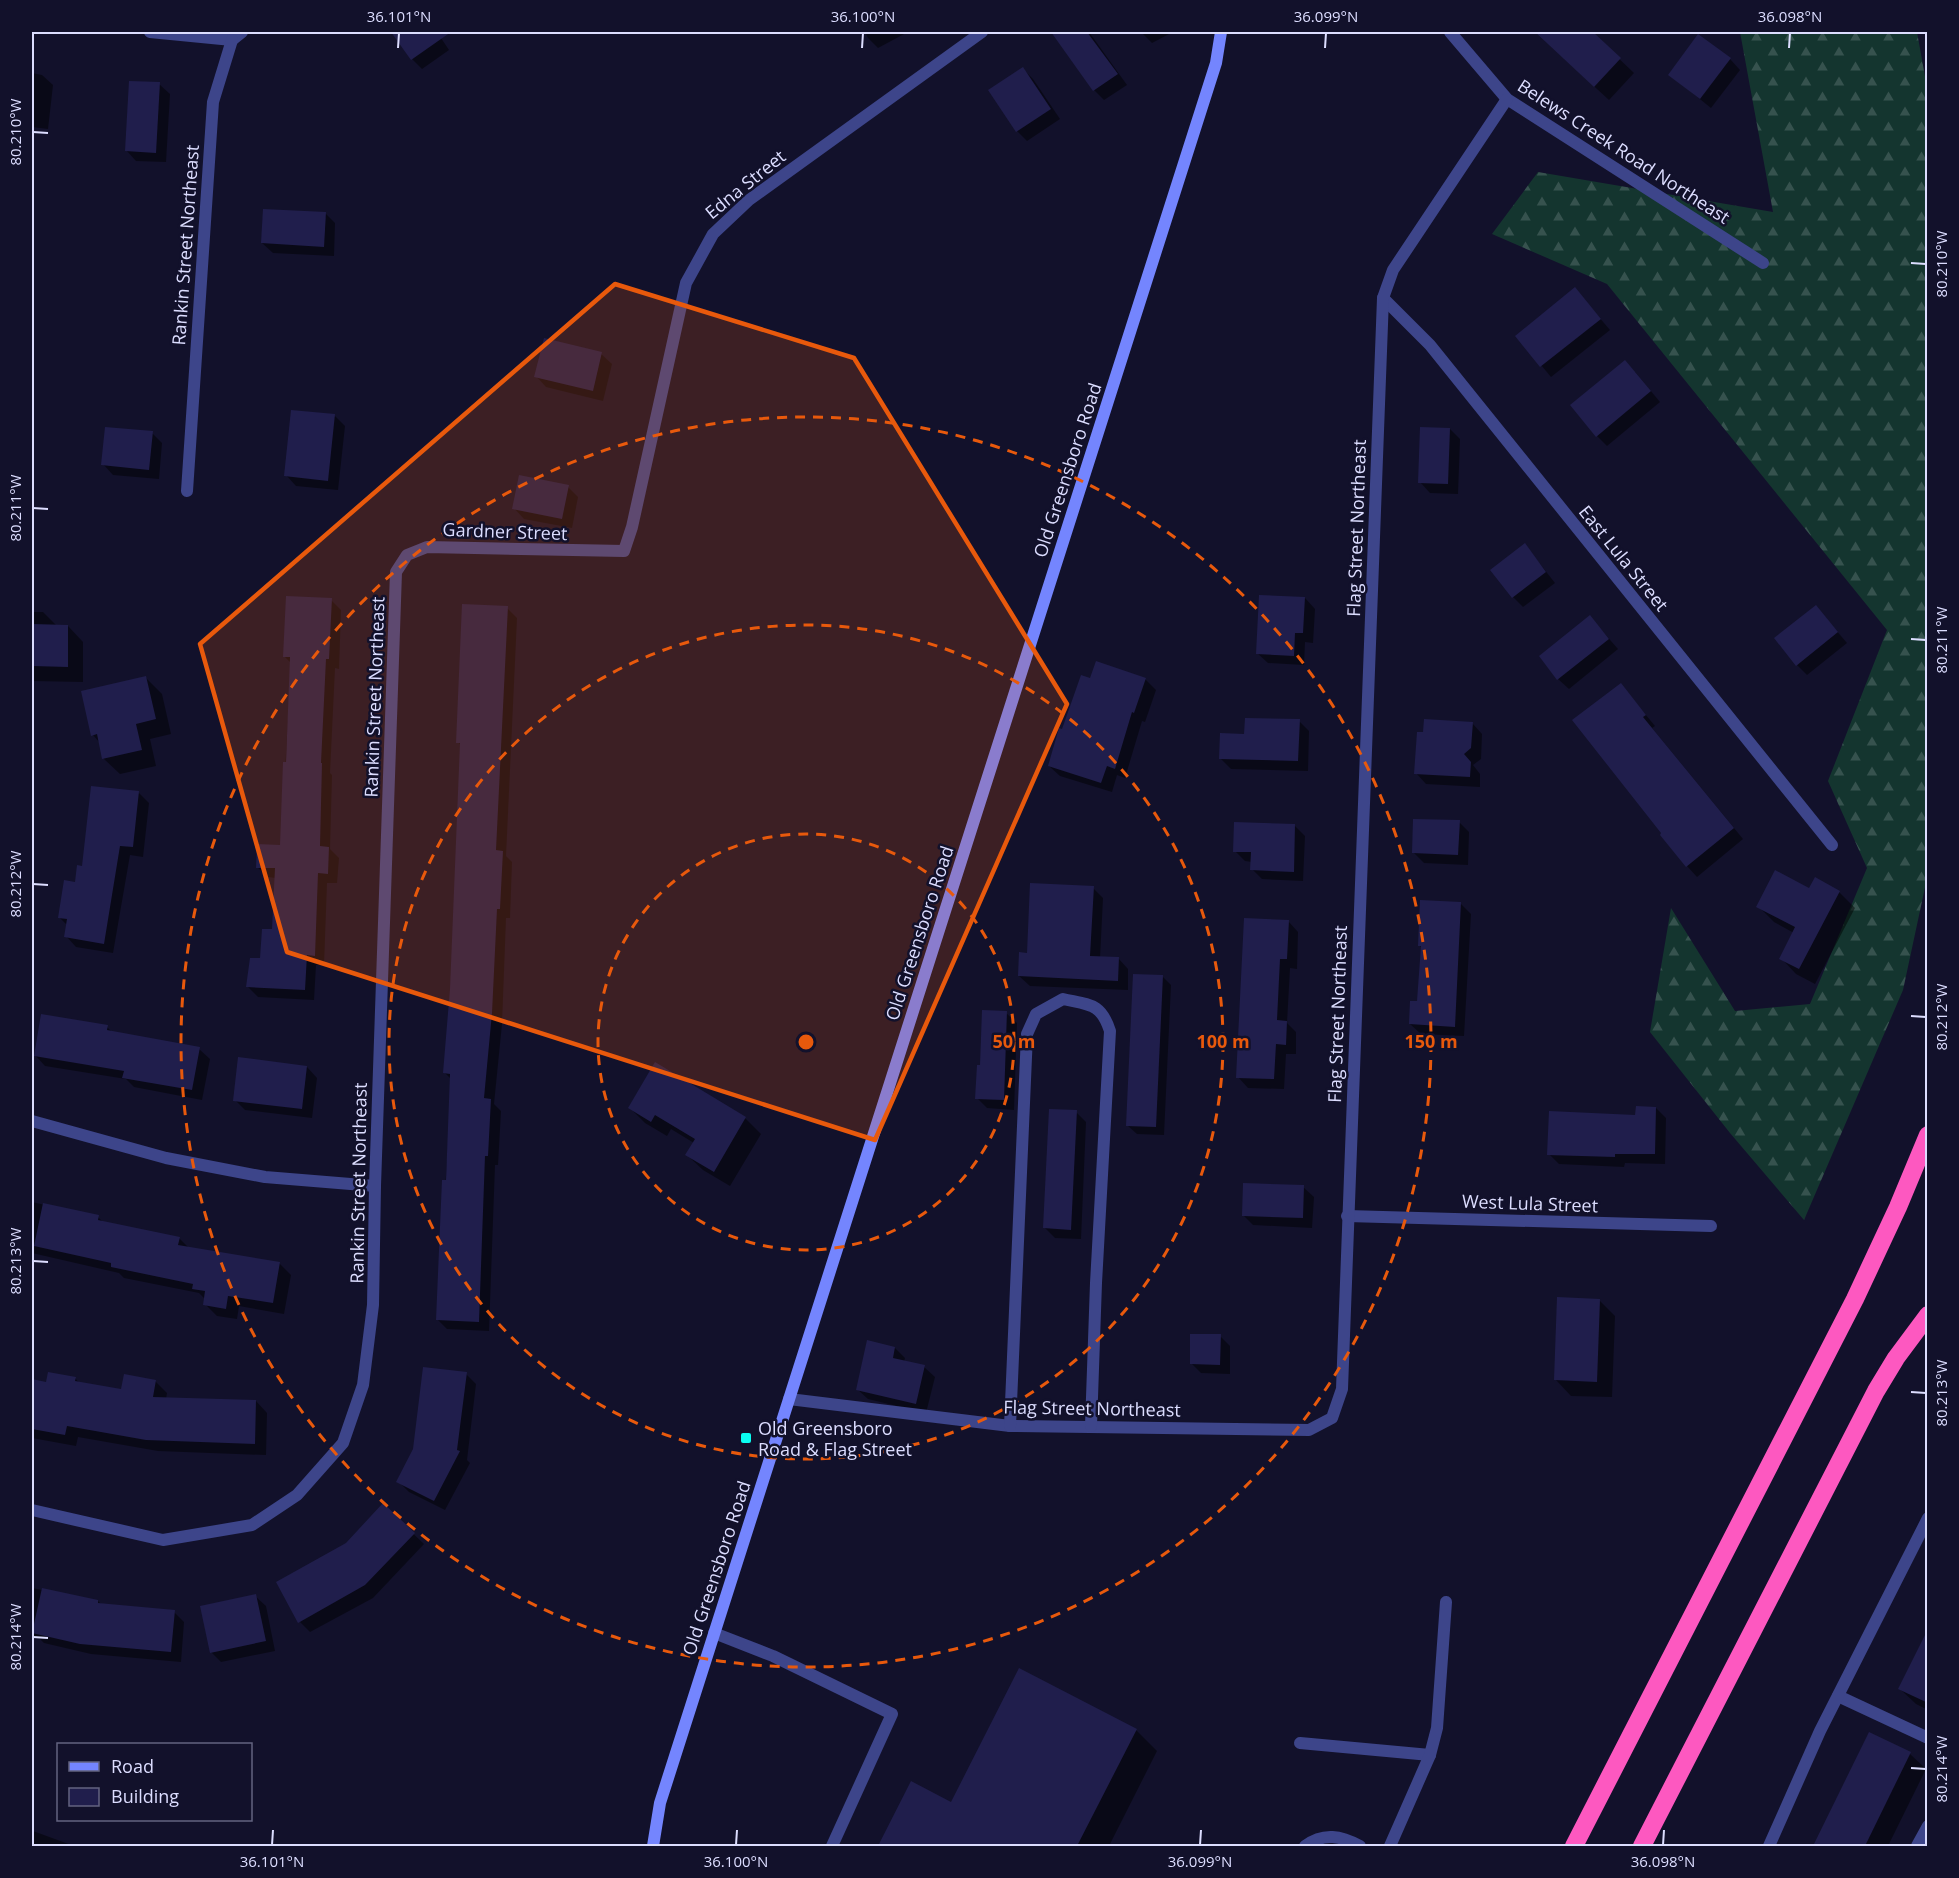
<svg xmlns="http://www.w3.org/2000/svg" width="1959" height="1878" font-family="'Open Sans',sans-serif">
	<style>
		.forest { fill: url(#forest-firs) }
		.shadow { fill: #0007 }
		.building { fill: #201e4c }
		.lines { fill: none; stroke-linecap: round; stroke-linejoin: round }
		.lane { stroke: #3d458a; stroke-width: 12 }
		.street { stroke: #3d458a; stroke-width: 12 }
		.secondary { stroke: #7485fe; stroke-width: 12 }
		.highway { stroke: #fd58c0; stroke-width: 18 }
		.marked { fill: #e8590c; fill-opacity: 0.2; stroke: #e8590c; stroke-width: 4.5; stroke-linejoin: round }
		.ticks { fill: none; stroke: #dcddff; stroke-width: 2 }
		.ring { fill: none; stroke: #e8590c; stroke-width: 3; stroke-dasharray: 10 8 }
		.poi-dot { fill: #0afdf1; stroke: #12112b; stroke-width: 2 }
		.labels { text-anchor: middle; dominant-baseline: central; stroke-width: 5; stroke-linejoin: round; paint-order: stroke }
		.street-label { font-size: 18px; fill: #dcddff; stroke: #12112b }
		.poi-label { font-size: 18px; fill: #dcddff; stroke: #12112b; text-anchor: start }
		.centre { fill: #e8590c; stroke: #12112b; stroke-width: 3 }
		.ring-label { font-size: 18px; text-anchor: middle; font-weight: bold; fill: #e8590c; stroke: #12112b; stroke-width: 5; stroke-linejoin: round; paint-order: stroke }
		.neatline { fill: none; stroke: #dcddff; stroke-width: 2 }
		.ticks-label { font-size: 15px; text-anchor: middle; fill: #dcddff }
	</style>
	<defs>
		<pattern id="forest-firs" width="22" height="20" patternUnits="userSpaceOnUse" patternTransform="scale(1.5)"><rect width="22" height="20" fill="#14352f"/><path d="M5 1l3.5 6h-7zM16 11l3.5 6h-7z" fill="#36524e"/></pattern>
	</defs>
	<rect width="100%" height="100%" fill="#12112b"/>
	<!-- forest -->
	<path class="forest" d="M 1740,32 L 1917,32 L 1928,93 L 1927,878 L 1903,990 L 1804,1220 L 1730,1133 L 1650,1032 L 1671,908 L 1735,1011 L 1810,1004 L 1867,868 L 1828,781 L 1887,630 L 1607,284 L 1492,234 L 1538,172 L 1773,212 Z"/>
	<!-- shadow -->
	<g class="shadow">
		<path d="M 393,32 L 437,32 L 449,50 L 422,69 L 412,59 Z"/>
		<path d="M 865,32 L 905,32 L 906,33 L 878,48 L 868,38 Z"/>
		<path d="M 1062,32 L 1089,32 L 1127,85 L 1104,100 L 1094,90 L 1056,36 Z"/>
		<path d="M 1141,32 L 1173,32 L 1152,43 Z"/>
		<path d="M 1535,32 L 1591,32 L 1634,73 L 1609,100 Z"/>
		<path d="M 1730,59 L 1740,70 L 1711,108 L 1670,75 Z"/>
		<path d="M 1023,69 L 1033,79 L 1060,119 L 1027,141 L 1017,131 Z"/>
		<path d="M 32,73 L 42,75 L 53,85 L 48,129 L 32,127 Z"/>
		<path d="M 159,84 L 170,94 L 166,162 L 136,161 L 126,150 Z"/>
		<path d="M 325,213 L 335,223 L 334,256 L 273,253 L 262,243 Z"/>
		<path d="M 1575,289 L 1610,330 L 1551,377 L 1517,336 Z"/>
		<path d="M 601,354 L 612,364 L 603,401 L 546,387 L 536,376 Z"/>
		<path d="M 1635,372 L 1660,402 L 1607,446 L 1597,436 Z"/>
		<path d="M 335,416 L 345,426 L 338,490 L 296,486 L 286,475 Z"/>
		<path d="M 1450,429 L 1460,439 L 1458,494 L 1430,493 L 1420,482 Z"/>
		<path d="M 152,433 L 162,443 L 159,479 L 113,475 L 103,464 Z"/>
		<path d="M 568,487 L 578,497 L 572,528 L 524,519 L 514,508 Z"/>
		<path d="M 1525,545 L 1555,583 L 1523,607 L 1513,597 Z"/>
		<path d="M 1305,598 L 1315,609 L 1313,643 L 1305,642 L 1304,665 L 1268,663 L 1257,653 Z"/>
		<path d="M 331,600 L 341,610 L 339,669 L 335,668 L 330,773 L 332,775 L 330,849 L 339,858 L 337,883 L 327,883 L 324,965 L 316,965 L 314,1000 L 258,997 L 248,987 L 273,931 L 276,878 L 268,877 L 257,867 L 281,846 L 291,663 L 284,656 Z"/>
		<path d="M 1816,607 L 1847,643 L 1807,675 L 1797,665 Z"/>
		<path d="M 507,608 L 517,618 L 506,856 L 512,862 L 510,918 L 506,918 L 502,1024 L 494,1104 L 501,1111 L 498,1165 L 495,1165 L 489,1331 L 447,1329 L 437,1319 L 452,1080 L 444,1072 L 451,989 L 462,746 L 458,742 Z"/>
		<path d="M 32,612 L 43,612 L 57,626 L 68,626 L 83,642 L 83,682 L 32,681 Z"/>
		<path d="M 1590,617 L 1618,649 L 1569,689 L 1558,679 Z"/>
		<path d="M 146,678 L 162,694 L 171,734 L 150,739 L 156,766 L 120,774 L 104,759 L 100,743 L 93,735 Z"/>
		<path d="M 1145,679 L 1156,690 L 1145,722 L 1142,721 L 1125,778 L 1117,775 L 1112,792 L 1060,776 L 1049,766 L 1063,731 L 1091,680 Z"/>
		<path d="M 1621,685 L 1655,726 L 1652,728 L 1743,839 L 1697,877 L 1687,866 Z"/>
		<path d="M 1299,721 L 1309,731 L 1308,771 L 1231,769 L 1221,759 L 1246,735 Z"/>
		<path d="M 1472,723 L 1482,734 L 1481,759 L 1473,765 L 1480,774 L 1480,787 L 1426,784 L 1416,773 Z"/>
		<path d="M 139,793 L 149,803 L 143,857 L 130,855 L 113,953 L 76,947 L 66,936 L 68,926 L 59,917 L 84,868 Z"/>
		<path d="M 1459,822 L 1469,832 L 1468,865 L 1424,863 L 1414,853 Z"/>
		<path d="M 1295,826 L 1305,836 L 1303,881 L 1262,879 L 1252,869 L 1252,862 L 1245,861 L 1235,851 Z"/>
		<path d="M 1093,888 L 1103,898 L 1100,958 L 1118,958 L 1128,969 L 1128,990 L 1030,986 L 1019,976 L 1028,954 Z"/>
		<path d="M 1810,890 L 1839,892 L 1855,908 L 1815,984 L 1796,974 L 1781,958 L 1794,933 L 1774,922 L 1758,906 Z"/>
		<path d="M 1461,904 L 1471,914 L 1464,1036 L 1421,1034 L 1410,1024 L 1418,1003 L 1422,948 L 1419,945 Z"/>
		<path d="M 1288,921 L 1298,932 L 1297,969 L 1290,968 L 1287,1023 L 1296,1032 L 1296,1054 L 1286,1054 L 1284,1089 L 1248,1088 L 1238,1077 Z"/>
		<path d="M 1162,976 L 1171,985 L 1164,1135 L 1137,1134 L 1128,1126 Z"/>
		<path d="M 1006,1013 L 1017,1023 L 1014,1110 L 987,1108 L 977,1098 Z"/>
		<path d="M 107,1027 L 113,1033 L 199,1049 L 210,1059 L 202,1100 L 134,1087 L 126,1079 L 45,1066 L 35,1055 Z"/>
		<path d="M 655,1064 L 746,1119 L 761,1134 L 730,1186 L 703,1170 L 687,1155 L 694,1143 L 671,1129 L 667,1136 L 645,1123 L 629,1107 Z"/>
		<path d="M 307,1067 L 317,1078 L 312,1118 L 245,1110 L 235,1100 Z"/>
		<path d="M 1656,1108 L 1666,1118 L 1665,1164 L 1625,1163 L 1624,1167 L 1559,1164 L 1549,1154 Z"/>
		<path d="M 1076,1112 L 1086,1122 L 1081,1239 L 1055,1238 L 1045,1228 Z"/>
		<path d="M 1303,1187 L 1314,1197 L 1312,1228 L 1253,1225 L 1243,1215 Z"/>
		<path d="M 32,1202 L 98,1217 L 104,1223 L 179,1238 L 189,1248 L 279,1263 L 291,1275 L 284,1314 L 239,1306 L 237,1319 L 217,1316 L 205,1304 L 206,1300 L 199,1293 L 124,1278 L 119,1273 L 32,1253 Z"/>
		<path d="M 1599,1300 L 1615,1316 L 1612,1397 L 1571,1396 L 1556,1380 Z"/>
		<path d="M 1220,1336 L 1230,1346 L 1230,1374 L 1201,1373 L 1191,1363 Z"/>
		<path d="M 895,1348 L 905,1358 L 904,1362 L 924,1367 L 935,1377 L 926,1413 L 868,1399 L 857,1389 Z"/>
		<path d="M 466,1374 L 476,1384 L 467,1460 L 470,1463 L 445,1510 L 409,1492 L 398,1481 Z"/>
		<path d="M 75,1378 L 80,1384 L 122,1391 L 155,1381 L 167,1393 L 166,1399 L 256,1401 L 267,1413 L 266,1455 L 158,1451 L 78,1437 L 76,1446 L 32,1438 L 32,1381 L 48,1384 Z"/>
		<path d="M 383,1505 L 424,1544 L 373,1598 L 310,1632 L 300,1622 Z"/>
		<path d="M 32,1588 L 98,1601 L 102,1605 L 174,1612 L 184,1622 L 181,1662 L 91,1654 L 44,1643 L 39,1638 L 32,1636 Z"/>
		<path d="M 255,1596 L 266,1606 L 275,1651 L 221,1662 L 211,1652 Z"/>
		<path d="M 1928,1633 L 1928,1710 L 1916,1704 L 1900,1689 Z"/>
		<path d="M 1136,1730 L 1157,1751 L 1109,1846 L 879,1846 L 912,1783 L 952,1804 Z"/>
		<path d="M 1870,1734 L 1910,1754 L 1926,1769 L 1888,1846 L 1815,1846 Z"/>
		<path d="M 32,1830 L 33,1831 L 74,1846 L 32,1846 Z"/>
	</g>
	<!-- building -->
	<g class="building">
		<path d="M 391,32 L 451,32 L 411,60 Z"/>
		<path d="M 1051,32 L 1087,32 L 1118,74 L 1093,91 Z"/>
		<path d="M 1535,32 L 1593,32 L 1621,58 L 1594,87 Z"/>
		<path d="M 1698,34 L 1731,58 L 1700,99 L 1668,75 Z"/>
		<path d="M 1023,67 L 1051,109 L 1016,132 L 988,90 Z"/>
		<path d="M 129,81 L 160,82 L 156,153 L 125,151 Z"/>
		<path d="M 263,209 L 326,212 L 324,247 L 261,243 Z"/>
		<path d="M 1575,287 L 1601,319 L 1540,367 L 1515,336 Z"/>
		<path d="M 544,338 L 602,352 L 593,391 L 534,377 Z"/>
		<path d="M 1625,360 L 1651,391 L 1596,437 L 1570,405 Z"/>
		<path d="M 291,410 L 335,414 L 328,481 L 284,476 Z"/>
		<path d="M 105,427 L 153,431 L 149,470 L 101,465 Z"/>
		<path d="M 1420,427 L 1450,428 L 1448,484 L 1418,483 Z"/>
		<path d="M 519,475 L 569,485 L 562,519 L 512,509 Z"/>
		<path d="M 1525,543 L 1546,572 L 1512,598 L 1490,570 Z"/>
		<path d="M 1259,595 L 1305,597 L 1303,633 L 1295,633 L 1294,656 L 1256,654 Z"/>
		<path d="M 286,596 L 332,598 L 329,659 L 326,659 L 321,763 L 322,763 L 320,846 L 329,847 L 328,874 L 318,873 L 315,956 L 307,955 L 305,990 L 246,987 L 250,958 L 260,958 L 262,929 L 272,929 L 275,868 L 256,868 L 257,844 L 280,845 L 283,762 L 286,762 L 290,657 L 283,657 Z"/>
		<path d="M 462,604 L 508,606 L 496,850 L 503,851 L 500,909 L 497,909 L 492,1013 L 484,1098 L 491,1099 L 488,1156 L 485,1156 L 479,1322 L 436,1320 L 442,1180 L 446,1180 L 450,1074 L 443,1073 L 450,989 L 460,743 L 456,743 Z"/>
		<path d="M 1816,605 L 1838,632 L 1796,666 L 1774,638 Z"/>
		<path d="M 1590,615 L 1609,639 L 1557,680 L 1539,656 Z"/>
		<path d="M 32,624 L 68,625 L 68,667 L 32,666 Z"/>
		<path d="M 1096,661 L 1146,678 L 1134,713 L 1132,712 L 1115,769 L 1107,766 L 1101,783 L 1048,766 L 1059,728 L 1062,729 L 1081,675 L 1090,678 Z"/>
		<path d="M 146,676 L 156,719 L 136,724 L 142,750 L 102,759 L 97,734 L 91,736 L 81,691 Z"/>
		<path d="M 1621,683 L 1646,715 L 1643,717 L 1734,828 L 1686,867 L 1660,835 L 1661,833 L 1572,720 Z"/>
		<path d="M 1245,718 L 1300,719 L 1298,761 L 1219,759 L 1220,733 L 1244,734 Z"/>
		<path d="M 1424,719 L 1473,722 L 1471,748 L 1464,754 L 1471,762 L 1470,777 L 1414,774 L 1417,732 L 1423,732 Z"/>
		<path d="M 91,786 L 139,791 L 133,847 L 120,846 L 104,944 L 64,937 L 67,919 L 58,918 L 64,880 L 75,882 L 77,865 L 82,866 Z"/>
		<path d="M 1413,819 L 1460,820 L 1458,855 L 1412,853 Z"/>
		<path d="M 1234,822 L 1295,824 L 1294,872 L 1250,870 L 1251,852 L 1233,852 Z"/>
		<path d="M 1775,870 L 1809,888 L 1815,877 L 1840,891 L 1799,969 L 1779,959 L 1795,927 L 1756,907 Z"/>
		<path d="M 1030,883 L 1094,886 L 1090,956 L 1119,957 L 1118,981 L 1018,976 L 1019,952 L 1027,953 Z"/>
		<path d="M 1420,900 L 1461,902 L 1455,1027 L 1409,1024 L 1410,1001 L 1417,1001 L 1421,946 L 1418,946 Z"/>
		<path d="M 1244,918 L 1289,920 L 1287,959 L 1280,959 L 1277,1020 L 1287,1021 L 1286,1045 L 1276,1044 L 1274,1079 L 1236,1078 Z"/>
		<path d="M 1133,974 L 1163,975 L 1156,1127 L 1126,1126 Z"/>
		<path d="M 982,1010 L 1007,1011 L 1004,1100 L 975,1099 L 977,1065 L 980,1065 Z"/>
		<path d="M 41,1014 L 108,1025 L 107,1030 L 200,1047 L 192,1090 L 122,1078 L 124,1071 L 34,1056 Z"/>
		<path d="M 238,1057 L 307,1066 L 302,1109 L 233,1101 Z"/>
		<path d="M 655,1062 L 746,1117 L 714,1172 L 685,1155 L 695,1139 L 655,1115 L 651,1122 L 628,1108 Z"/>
		<path d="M 1636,1106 L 1656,1107 L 1655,1154 L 1615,1154 L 1615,1157 L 1547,1155 L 1549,1111 L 1635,1115 Z"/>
		<path d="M 1049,1109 L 1077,1110 L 1071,1230 L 1043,1228 Z"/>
		<path d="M 1243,1183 L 1304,1185 L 1303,1218 L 1242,1216 Z"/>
		<path d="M 43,1203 L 99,1215 L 98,1220 L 180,1237 L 178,1245 L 280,1262 L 273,1303 L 228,1296 L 226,1309 L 203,1305 L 205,1291 L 192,1289 L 193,1284 L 111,1267 L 111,1263 L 34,1246 Z"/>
		<path d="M 1557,1297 L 1600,1299 L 1597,1382 L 1554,1380 Z"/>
		<path d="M 1190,1334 L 1221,1334 L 1220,1365 L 1190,1364 Z"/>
		<path d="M 867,1340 L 895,1347 L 893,1358 L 925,1365 L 916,1404 L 856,1390 Z"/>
		<path d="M 423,1367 L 467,1372 L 457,1450 L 460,1451 L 434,1501 L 396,1482 L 413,1449 Z"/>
		<path d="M 48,1372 L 76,1377 L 75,1381 L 121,1389 L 124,1374 L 156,1380 L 153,1397 L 256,1400 L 255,1444 L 146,1440 L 67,1426 L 65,1435 L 32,1429 L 32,1379 L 46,1382 Z"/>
		<path d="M 383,1503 L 415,1533 L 365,1585 L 298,1623 L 276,1582 L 346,1543 Z"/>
		<path d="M 42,1588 L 98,1600 L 98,1603 L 175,1610 L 171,1652 L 80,1644 L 32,1633 Z"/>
		<path d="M 256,1594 L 266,1641 L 210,1653 L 200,1606 Z"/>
		<path d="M 1928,1629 L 1928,1703 L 1898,1689 Z"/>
		<path d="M 1019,1668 L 1137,1729 L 1077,1846 L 878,1846 L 911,1781 L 951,1802 Z"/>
		<path d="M 1869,1732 L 1911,1752 L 1865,1846 L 1813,1846 Z"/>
	</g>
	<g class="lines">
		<!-- lane -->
		<g class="lane">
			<path d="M 714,1633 L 773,1656 L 892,1714 L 832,1846"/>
			<path d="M 1838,1696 L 1928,1738"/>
			<path d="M 1300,1743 L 1430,1755"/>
			<path d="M 1305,1846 C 1324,1832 1341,1836 1360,1846"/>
			<path d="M 1390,1846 L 1430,1755 L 1437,1728 L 1446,1602"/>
			<path d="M 1769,1846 L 1820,1731 L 1928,1518"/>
			<path d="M 1917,1846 L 1928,1826"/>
		</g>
		<!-- street -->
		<g class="street">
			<path d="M 150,32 L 232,40 L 242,32"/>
			<path d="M 1450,32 L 1507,99 L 1763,263"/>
			<path d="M 1383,298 L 1430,345 L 1832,845"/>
			<path d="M 187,491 L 213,102 L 232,40"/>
			<path d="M 32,1121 L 166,1158 L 265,1177 L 375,1186"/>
			<path d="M 1347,1216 L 1711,1226"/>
			<path d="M 789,1399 L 1010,1426 L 1309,1430 L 1332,1418 L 1342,1389 L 1383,298 L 1393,270 L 1507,99"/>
			<path d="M 1010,1426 L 1027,1034 L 1036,1014 L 1063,999 C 1090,1005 1101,1003 1110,1031 L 1096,1283 L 1091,1426"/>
			<path d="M 32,1510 L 163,1540 L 252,1525 L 297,1495 L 343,1443 L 363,1385 L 373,1305 L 375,1186 L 396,572 L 407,555 L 427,547 L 624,551 L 632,527 L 686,283 L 713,234 L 749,200 L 982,32"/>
		</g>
		<!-- secondary -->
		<path class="secondary" d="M 653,1846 L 660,1803 L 1216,63 L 1221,32"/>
		<!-- highway -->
		<g class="highway">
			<path d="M 1574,1846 L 1855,1299 L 1898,1207 L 1928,1135"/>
			<path d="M 1642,1846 L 1876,1391 L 1896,1358 L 1928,1315"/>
		</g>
	</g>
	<!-- marked area -->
	<path class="marked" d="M 615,284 L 854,358 L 1067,704 L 875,1140 L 287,952 L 200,644 Z"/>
	<!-- ticks -->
	<path class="ticks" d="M 398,48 L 399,33M 862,48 L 863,33M 1325,48 L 1326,33M 1789,48 L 1790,33M 33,132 L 48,133M 1911,263 L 1926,264M 33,508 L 48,509M 1911,639 L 1926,640M 33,884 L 48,885M 1911,1016 L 1926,1017M 33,1261 L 48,1262M 1911,1392 L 1926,1393M 33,1637 L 48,1638M 1911,1768 L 1926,1769M 272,1845 L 273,1830M 736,1845 L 737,1830M 1200,1845 L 1201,1830M 1663,1845 L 1664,1830"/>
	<!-- distance rings -->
	<g class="ring">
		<circle cx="806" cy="1042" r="208"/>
		<circle cx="806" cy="1042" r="417"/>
		<circle cx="806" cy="1042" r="625"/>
	</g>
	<!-- markers -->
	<rect class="poi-dot" x="740" y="1432" width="12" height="12" rx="3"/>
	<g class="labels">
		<!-- street labels -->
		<g class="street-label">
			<text transform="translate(1624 151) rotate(33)">Belews Creek Road Northeast</text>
			<text transform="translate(745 184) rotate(-39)">Edna Street</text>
			<text transform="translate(185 245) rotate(-86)">Rankin Street Northeast</text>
			<text transform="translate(1067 470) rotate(-72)">Old Greensboro Road</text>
			<text transform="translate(1356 528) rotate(-88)">Flag Street Northeast</text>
			<text transform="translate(505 531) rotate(2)">Gardner Street</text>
			<text transform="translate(1624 558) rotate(51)">East Lula Street</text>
			<text transform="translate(374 697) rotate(-88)">Rankin Street Northeast</text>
			<text transform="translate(919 933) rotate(-72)">Old Greensboro Road</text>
			<text transform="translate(1337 1014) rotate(-88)">Flag Street Northeast</text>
			<text transform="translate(358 1183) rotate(-89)">Rankin Street Northeast</text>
			<text transform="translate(1530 1203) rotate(2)">West Lula Street</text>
			<text transform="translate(1092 1408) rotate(1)">Flag Street Northeast</text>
			<text transform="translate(716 1568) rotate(-72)">Old Greensboro Road</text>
		</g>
		<!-- poi labels -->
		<g class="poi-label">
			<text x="758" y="1428">Old Greensboro<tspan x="758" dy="21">Road &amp; Flag Street</tspan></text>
		</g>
	</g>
	<circle cx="806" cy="1042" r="9" class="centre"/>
	<g class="ring-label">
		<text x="1014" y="1048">50 m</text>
		<text x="1223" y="1048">100 m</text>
		<text x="1431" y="1048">150 m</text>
	</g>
	<!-- border -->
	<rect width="1959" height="1878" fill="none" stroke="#12112b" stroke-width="66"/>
	<!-- legend -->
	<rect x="57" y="1743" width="195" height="78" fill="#12112b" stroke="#636380" stroke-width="1.5"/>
	<rect x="69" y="1762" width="30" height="9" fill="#7485fe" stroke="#636380" stroke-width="1.5"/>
	<text x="111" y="1773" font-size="18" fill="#dcddff">Road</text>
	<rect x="69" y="1788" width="30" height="18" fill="#201e4c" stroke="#636380" stroke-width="1.5"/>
	<text x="111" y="1803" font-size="18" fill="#dcddff">Building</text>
	<rect x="33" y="33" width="1893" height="1812" class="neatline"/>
	<g class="ticks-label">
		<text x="399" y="22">36.101°N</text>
		<text x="863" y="22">36.100°N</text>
		<text x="1326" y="22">36.099°N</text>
		<text x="1790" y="22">36.098°N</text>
		<text transform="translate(16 132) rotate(-90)" y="5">80.210°W</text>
		<text transform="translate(1942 264) rotate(-90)" y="5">80.210°W</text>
		<text transform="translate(16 508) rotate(-90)" y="5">80.211°W</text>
		<text transform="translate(1942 640) rotate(-90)" y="5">80.211°W</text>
		<text transform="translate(16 884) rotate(-90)" y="5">80.212°W</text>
		<text transform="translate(1942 1017) rotate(-90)" y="5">80.212°W</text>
		<text transform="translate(16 1261) rotate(-90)" y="5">80.213°W</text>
		<text transform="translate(1942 1393) rotate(-90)" y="5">80.213°W</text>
		<text transform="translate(16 1637) rotate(-90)" y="5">80.214°W</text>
		<text transform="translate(1942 1769) rotate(-90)" y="5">80.214°W</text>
		<text x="272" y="1867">36.101°N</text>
		<text x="736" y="1867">36.100°N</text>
		<text x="1200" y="1867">36.099°N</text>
		<text x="1663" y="1867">36.098°N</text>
	</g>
</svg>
